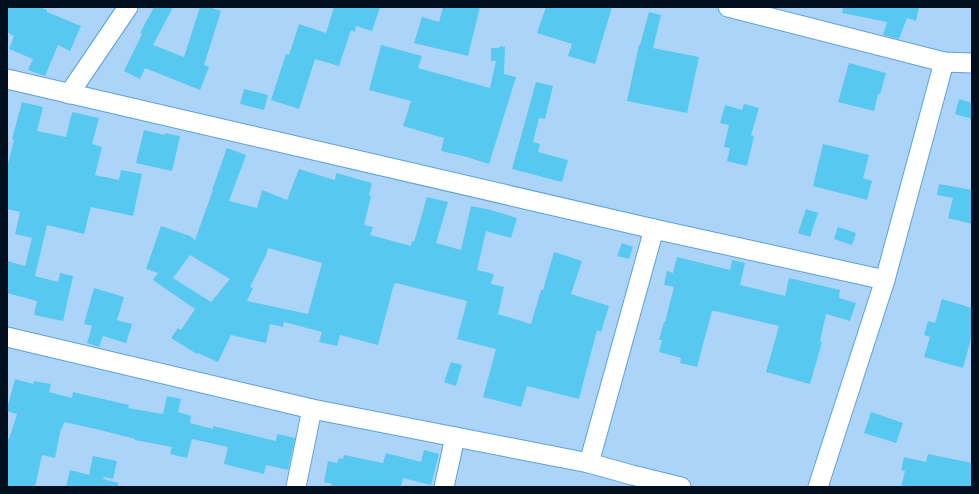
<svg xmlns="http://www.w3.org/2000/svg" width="979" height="494" font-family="'Golos Text',sans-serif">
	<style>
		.building { fill: #57c9f1; fill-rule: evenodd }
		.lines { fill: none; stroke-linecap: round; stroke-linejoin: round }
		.minor-casing { stroke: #5ba2da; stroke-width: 21 }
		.minor { stroke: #fff; stroke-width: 19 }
	</style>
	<rect width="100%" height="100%" fill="#abd4f8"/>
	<!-- building -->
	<g class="building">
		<path d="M 7,7 L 39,7 L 47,10 L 47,12 L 81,26 L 70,51 L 58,45 L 45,76 L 28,70 L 33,59 L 9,49 L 14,36 L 7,32 Z"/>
		<path d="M 154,7 L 173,7 L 153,45 L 184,57 L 200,7 L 209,7 L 221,11 L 204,65 L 209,67 L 200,90 L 145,68 L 140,79 L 124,71 L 142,34 L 140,33 Z"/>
		<path d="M 334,7 L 380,7 L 372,31 L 356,26 L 355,32 L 351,30 L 339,66 L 315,59 L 299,109 L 271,100 L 286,54 L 289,55 L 299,24 L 326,33 Z"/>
		<path d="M 443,7 L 480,7 L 468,56 L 414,43 L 422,17 L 439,22 Z"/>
		<path d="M 546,7 L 612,7 L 595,64 L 568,56 L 572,44 L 537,33 Z"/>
		<path d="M 843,7 L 919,7 L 916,21 L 907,18 L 899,39 L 883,35 L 887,22 L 842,13 Z"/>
		<path d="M 649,12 L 661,15 L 653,48 L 699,57 L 687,113 L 627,101 L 639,45 L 640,45 Z"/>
		<path d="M 381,45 L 422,56 L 418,68 L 490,88 L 496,61 L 491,61 L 491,48 L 499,48 L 500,46 L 505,47 L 504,74 L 516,77 L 489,164 L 467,157 L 441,151 L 444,138 L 403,126 L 411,101 L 369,90 Z"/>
		<path d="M 849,63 L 886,73 L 880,94 L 878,94 L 874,111 L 838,102 Z"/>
		<path d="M 536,82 L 553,86 L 545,119 L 539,118 L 533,142 L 540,144 L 538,152 L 568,160 L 562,182 L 512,169 Z"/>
		<path d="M 244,89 L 268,95 L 264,110 L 240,104 Z"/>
		<path d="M 959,99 L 972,103 L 972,119 L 955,114 Z"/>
		<path d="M 22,102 L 43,107 L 37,131 L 66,137 L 72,112 L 99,118 L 92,144 L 102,147 L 95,175 L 119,180 L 121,170 L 142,174 L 133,216 L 91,207 L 90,211 L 90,210 L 84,234 L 47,225 L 35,276 L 58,282 L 60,273 L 73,276 L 63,321 L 34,315 L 37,301 L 7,293 L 7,261 L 25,266 L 32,238 L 15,234 L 20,212 L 7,209 L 7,167 L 14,140 L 12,139 Z"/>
		<path d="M 744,104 L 759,108 L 751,135 L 754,136 L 747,166 L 727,161 L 730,148 L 724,147 L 729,125 L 720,123 L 725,105 L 742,110 Z"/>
		<path d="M 144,130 L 165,135 L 165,133 L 180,136 L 172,171 L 136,163 Z"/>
		<path d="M 823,144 L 869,155 L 863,178 L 872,181 L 867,200 L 813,186 Z"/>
		<path d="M 227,148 L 246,155 L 229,201 L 257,208 L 262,190 L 287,200 L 299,169 L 335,180 L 336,173 L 372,183 L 369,195 L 371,196 L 364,225 L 373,227 L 370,235 L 411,246 L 412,241 L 414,242 L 427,197 L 448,202 L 436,243 L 461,250 L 471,206 L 491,210 L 517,218 L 511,238 L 486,231 L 477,270 L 494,274 L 491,284 L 504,287 L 498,314 L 531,324 L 541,290 L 543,290 L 554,252 L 582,261 L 571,294 L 609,306 L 601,332 L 597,330 L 579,399 L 527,386 L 521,407 L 483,397 L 496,349 L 457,339 L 467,301 L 396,283 L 396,284 L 394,284 L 378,345 L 340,335 L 337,346 L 319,342 L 322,332 L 284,322 L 283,327 L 270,324 L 266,343 L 231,335 L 218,362 L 198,353 L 197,354 L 171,338 L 178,328 L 181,330 L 195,309 L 153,280 L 158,273 L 146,269 L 161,226 L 190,236 L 195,240 L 213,190 L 212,190 ZM 268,248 L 322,263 L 308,314 L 247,301 L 253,288 L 250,287 L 266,255 ZM 190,255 L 230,279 L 211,302 L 173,278 Z"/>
		<path d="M 939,184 L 972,190 L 972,224 L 948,218 L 953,198 L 937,195 Z"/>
		<path d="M 806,209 L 818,213 L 810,237 L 798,233 Z"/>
		<path d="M 838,227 L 856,233 L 852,245 L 834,239 Z"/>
		<path d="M 622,243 L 633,247 L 629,259 L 617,256 Z"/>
		<path d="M 677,257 L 730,270 L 732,260 L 745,263 L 740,285 L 785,296 L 789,278 L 840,290 L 839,298 L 856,303 L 850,321 L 826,314 L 820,342 L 822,342 L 810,384 L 766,372 L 779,326 L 715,311 L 712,311 L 697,367 L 680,363 L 681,358 L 659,352 L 662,340 L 659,340 L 664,322 L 665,322 L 674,287 L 664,285 L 667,271 L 673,273 Z"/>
		<path d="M 94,288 L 124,297 L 117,320 L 132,324 L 126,343 L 103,336 L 99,347 L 87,343 L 92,326 L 84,324 Z"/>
		<path d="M 942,299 L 972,308 L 972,335 L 963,368 L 924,357 L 930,337 L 924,335 L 928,321 L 935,323 Z"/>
		<path d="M 451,362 L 462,365 L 456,386 L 444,382 Z"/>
		<path d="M 15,379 L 33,384 L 34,381 L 51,384 L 49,392 L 72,398 L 73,392 L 129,405 L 128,408 L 163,414 L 167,396 L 181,399 L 178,412 L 191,416 L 190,423 L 213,429 L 213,426 L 276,441 L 277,434 L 295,438 L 288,470 L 266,465 L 264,474 L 224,464 L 228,447 L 192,439 L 187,458 L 170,454 L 172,447 L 135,440 L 135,439 L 100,430 L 64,422 L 62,429 L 61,428 L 55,458 L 42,455 L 35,487 L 7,487 L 7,438 L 9,439 L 17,414 L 7,411 L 7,409 Z"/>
		<path d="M 871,412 L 903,423 L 896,443 L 864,433 Z"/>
		<path d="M 424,450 L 439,454 L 431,485 L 403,478 L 401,487 L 331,487 L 332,484 L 324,482 L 328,461 L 337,463 L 339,458 L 343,459 L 344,455 L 383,463 L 386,453 L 421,462 Z"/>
		<path d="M 928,454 L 972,463 L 972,487 L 901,487 L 905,471 L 901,470 L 904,457 L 926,462 Z"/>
		<path d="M 93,456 L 117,461 L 113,479 L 104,477 L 103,479 L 118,483 L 118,487 L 66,487 L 70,470 L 89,475 Z"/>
	</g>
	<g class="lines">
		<!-- minor casing -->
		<g class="minor-casing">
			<g id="minor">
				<path d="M 728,7 L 944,62 L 972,63"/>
				<path d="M 7,79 L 654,229 L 885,280"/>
				<path d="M 69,94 L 128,7"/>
				<path d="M 7,337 L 312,409 L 589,463 L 632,475 L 681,487"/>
				<path d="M 589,463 L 654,229"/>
				<path d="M 296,487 L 312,409"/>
				<path d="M 444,487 L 455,437"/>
				<path d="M 818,487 L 885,280 L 944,62"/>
			</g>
		</g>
		<!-- minor -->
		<use href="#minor" class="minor"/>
	</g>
	<!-- border -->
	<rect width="979" height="494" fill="none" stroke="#000e1e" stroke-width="16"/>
</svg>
